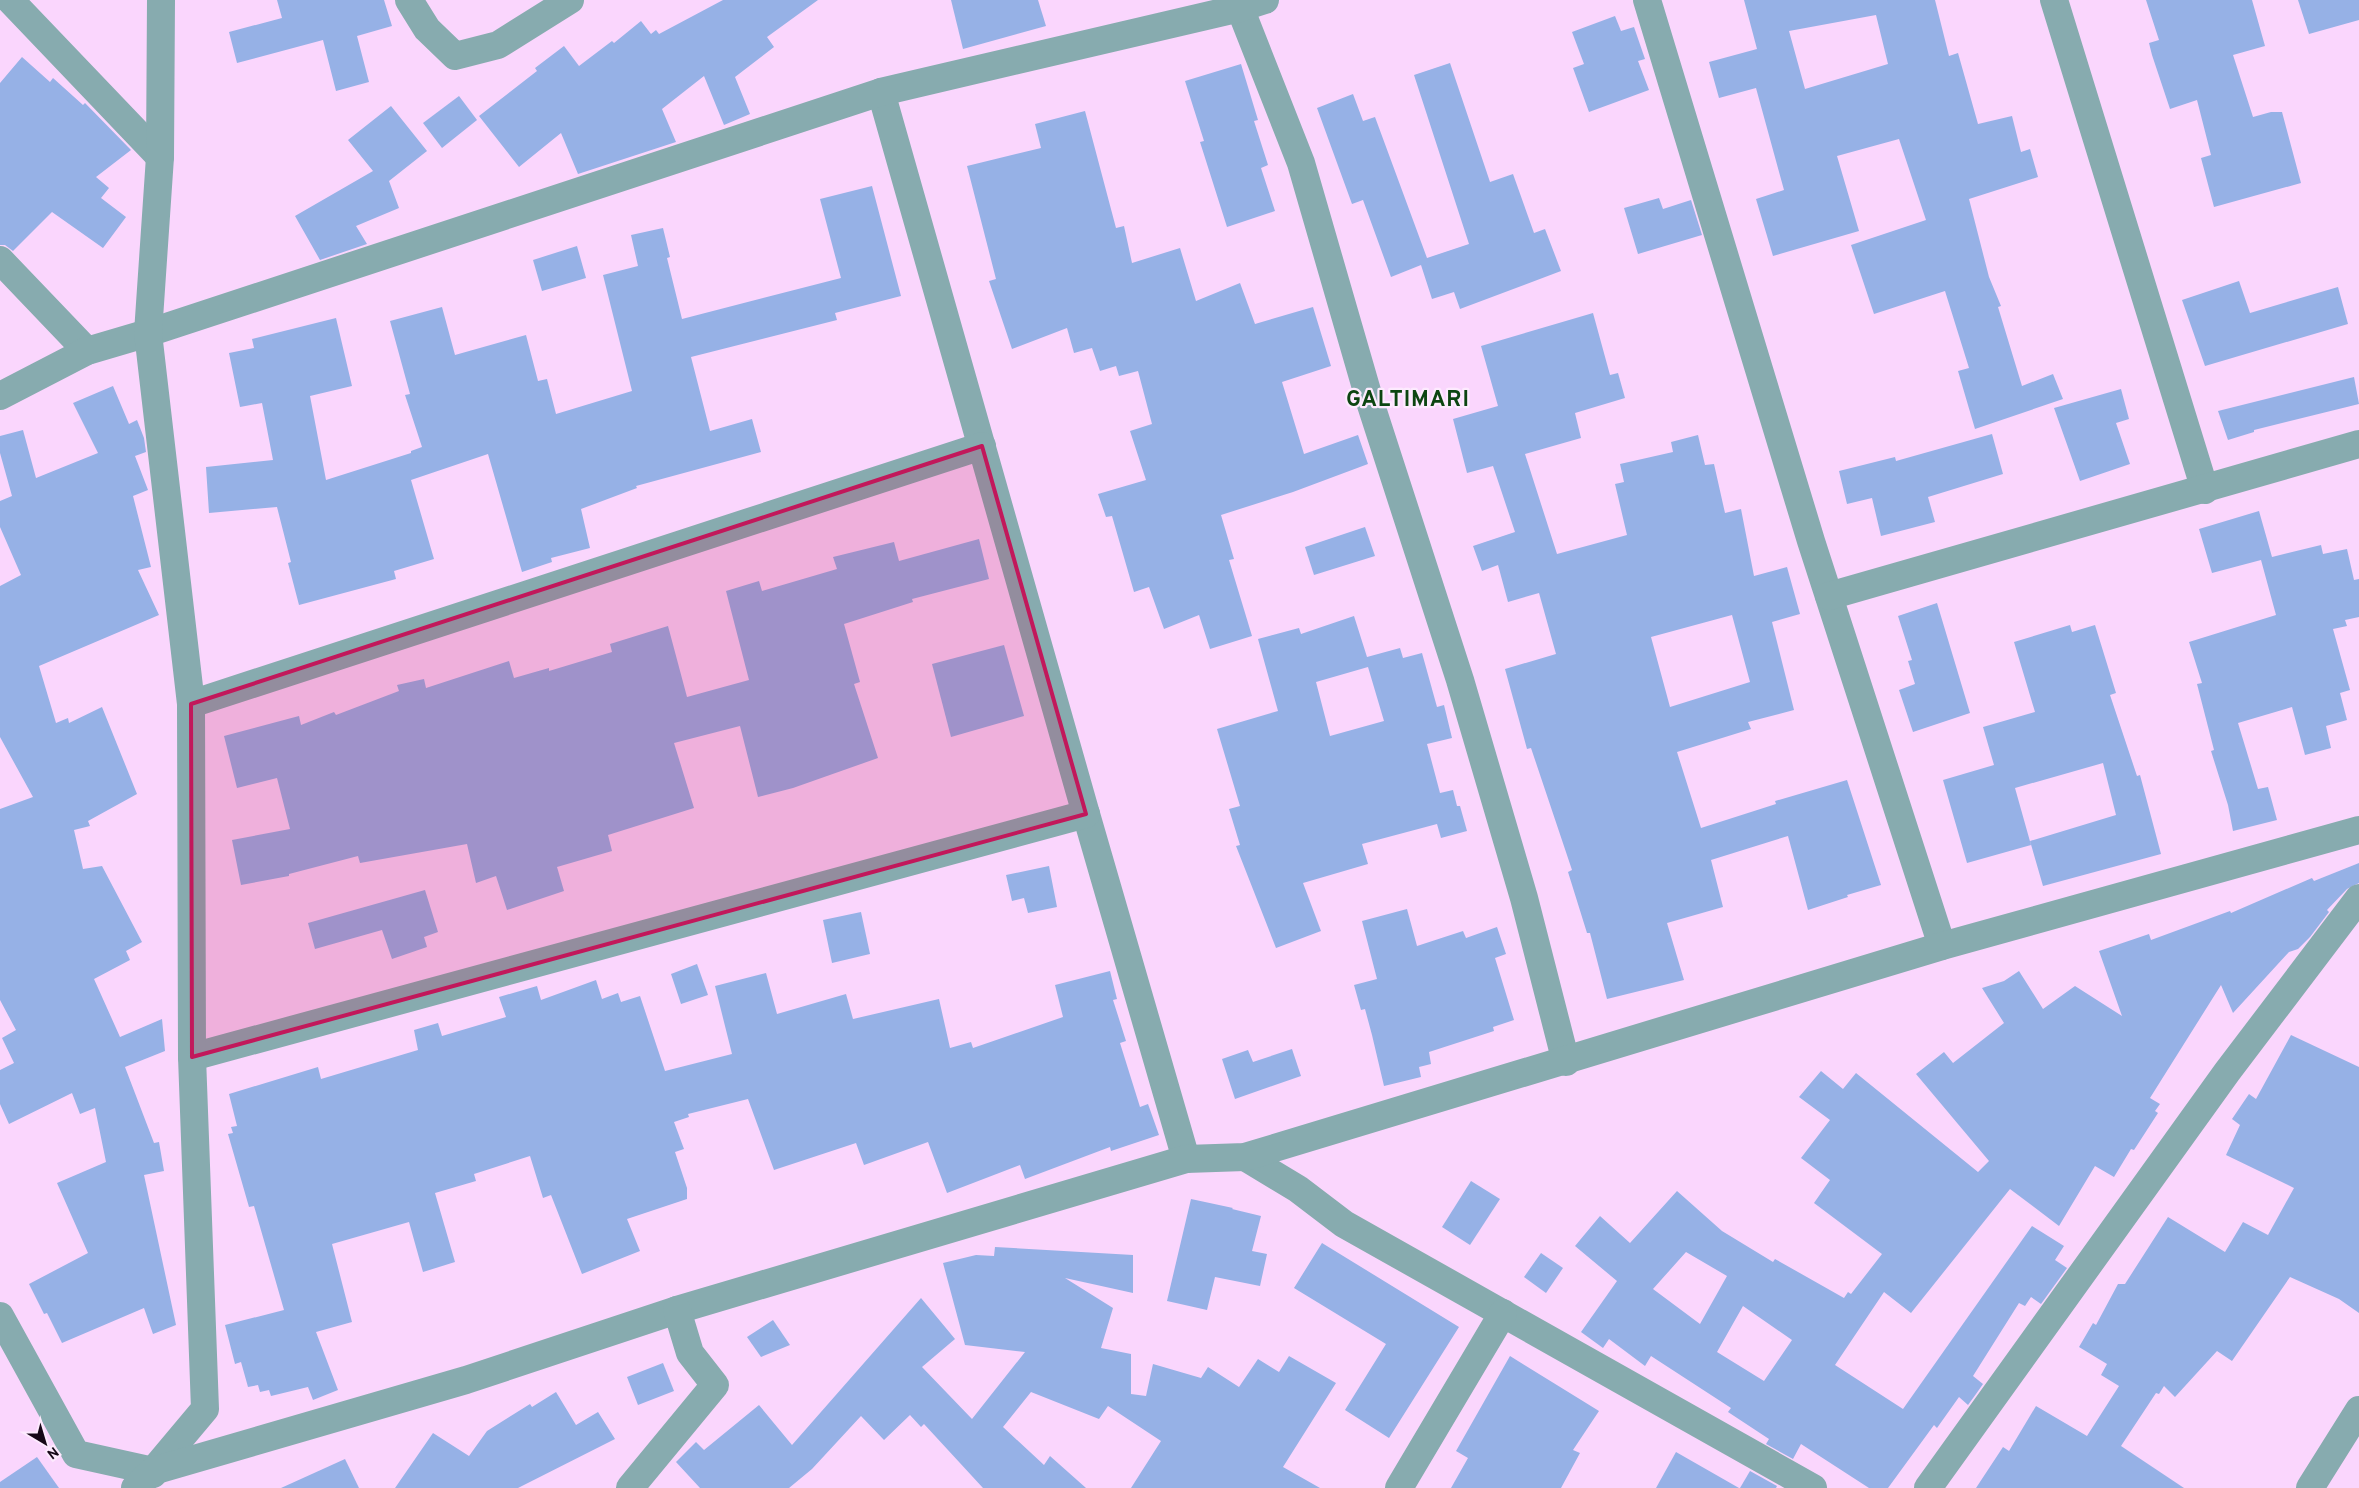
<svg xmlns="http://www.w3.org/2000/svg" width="2359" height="1488" font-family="Overpass,sans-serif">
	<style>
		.building { fill: #96b1e6; fill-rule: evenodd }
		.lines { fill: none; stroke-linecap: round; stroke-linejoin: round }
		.minor { stroke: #87abaf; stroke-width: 28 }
		.marked { fill: #c2185b; fill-opacity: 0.2; stroke: #c2185b; stroke-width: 4; stroke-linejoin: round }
		.labels { text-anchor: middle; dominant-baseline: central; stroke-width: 4.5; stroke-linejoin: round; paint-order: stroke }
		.district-label { font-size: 22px; font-weight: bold; letter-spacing: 1px; fill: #0c4511; stroke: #fdeafe }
	</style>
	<rect width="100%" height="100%" fill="#fad6fd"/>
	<!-- building -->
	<g class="building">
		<path d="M 277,0 L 384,0 L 392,26 L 357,36 L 369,82 L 336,91 L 323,40 L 237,63 L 229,32 L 282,18 Z"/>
		<path d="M 723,0 L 818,0 L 767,37 L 774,47 L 735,77 L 750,114 L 724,125 L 704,76 L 662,109 L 676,142 L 578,174 L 561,133 L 519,167 L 479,116 L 537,71 L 535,68 L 564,46 L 579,66 L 612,41 L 614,43 L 641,21 L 651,34 L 656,30 L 659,34 Z"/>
		<path d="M 951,0 L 1038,0 L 1046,26 L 963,49 Z"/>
		<path d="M 1744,0 L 1935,0 L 1949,56 L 1958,53 L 1978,124 L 2012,116 L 2021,152 L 2030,149 L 2038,177 L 1969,199 L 1989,277 L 2001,306 L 1998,307 L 2022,386 L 2053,374 L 2063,399 L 1975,429 L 1958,371 L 1969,368 L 1945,291 L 1874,314 L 1851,245 L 1926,220 L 1899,139 L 1837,156 L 1859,231 L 1773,256 L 1756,199 L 1784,190 L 1756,88 L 1719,98 L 1709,62 L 1757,49 ZM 1876,15 L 1888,64 L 1805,89 L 1789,31 Z"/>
		<path d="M 2146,0 L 2252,0 L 2265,46 L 2233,55 L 2253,117 L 2271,112 L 2282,112 L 2301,183 L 2214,207 L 2201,158 L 2211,155 L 2197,100 L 2170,109 L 2152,55 L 2149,43 L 2159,40 Z"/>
		<path d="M 2298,0 L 2359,0 L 2359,20 L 2309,34 Z"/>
		<path d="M 1615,16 L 1621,31 L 1634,27 L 1645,59 L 1638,61 L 1649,90 L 1589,112 L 1573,68 L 1584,64 L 1572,32 Z"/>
		<path d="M 22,57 L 50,82 L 53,78 L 83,105 L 85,103 L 131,150 L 96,177 L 109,188 L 101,198 L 126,217 L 103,248 L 52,212 L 13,251 L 5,245 L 0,245 L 0,83 Z"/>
		<path d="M 1450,63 L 1490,182 L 1513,174 L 1534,233 L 1545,229 L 1561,271 L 1460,309 L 1454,292 L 1432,299 L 1421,265 L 1391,277 L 1363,200 L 1352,204 L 1317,108 L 1353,94 L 1363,121 L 1375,117 L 1427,258 L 1469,244 L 1414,75 Z"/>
		<path d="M 1241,64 L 1258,120 L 1254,121 L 1268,165 L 1261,168 L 1275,211 L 1227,227 L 1200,142 L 1204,141 L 1185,81 Z"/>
		<path d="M 459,96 L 477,120 L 442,148 L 423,123 Z"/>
		<path d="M 391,106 L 427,151 L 389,181 L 399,208 L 356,226 L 367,244 L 320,260 L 295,216 L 373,171 L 348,140 Z"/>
		<path d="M 1085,111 L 1116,228 L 1124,226 L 1132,263 L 1180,248 L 1196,301 L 1240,283 L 1255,324 L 1313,307 L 1331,366 L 1282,382 L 1304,454 L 1358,435 L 1368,464 L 1293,492 L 1221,515 L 1234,559 L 1229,560 L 1252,636 L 1210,649 L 1199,615 L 1164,629 L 1149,587 L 1134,592 L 1112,516 L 1106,517 L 1098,494 L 1146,480 L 1130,431 L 1152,424 L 1138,371 L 1119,376 L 1116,366 L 1100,371 L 1092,348 L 1074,353 L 1067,328 L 1012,349 L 989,281 L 996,279 L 967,166 L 1041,148 L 1035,124 Z"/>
		<path d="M 872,186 L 901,296 L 835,313 L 837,320 L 691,357 L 710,431 L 752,419 L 761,452 L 636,486 L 637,488 L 581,509 L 590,548 L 551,558 L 552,562 L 522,572 L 488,454 L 411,480 L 434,559 L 394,571 L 396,579 L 299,605 L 288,563 L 291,562 L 277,507 L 209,513 L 206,467 L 273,460 L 262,403 L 240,407 L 229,353 L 254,348 L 252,339 L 336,318 L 352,386 L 310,396 L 326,480 L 411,453 L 411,451 L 422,447 L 405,395 L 410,394 L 390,321 L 442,307 L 455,355 L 526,335 L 538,381 L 547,379 L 556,414 L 632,391 L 603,275 L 638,266 L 631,235 L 663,228 L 670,257 L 667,258 L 682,319 L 841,278 L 820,199 Z"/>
		<path d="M 1659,198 L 1663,209 L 1691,200 L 1702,235 L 1638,254 L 1624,208 Z"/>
		<path d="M 577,246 L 586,278 L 542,291 L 533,260 Z"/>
		<path d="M 2239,281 L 2250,313 L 2338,287 L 2348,324 L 2205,366 L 2182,300 Z"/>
		<path d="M 1593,313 L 1610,375 L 1618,373 L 1625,398 L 1575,413 L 1581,438 L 1525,454 L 1557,554 L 1627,535 L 1615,484 L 1624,482 L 1620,464 L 1673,452 L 1671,442 L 1698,435 L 1705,465 L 1714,464 L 1725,513 L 1741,509 L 1754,576 L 1787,567 L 1800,614 L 1772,622 L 1794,710 L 1748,722 L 1751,729 L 1677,752 L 1701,828 L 1776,804 L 1775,801 L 1847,780 L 1881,885 L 1847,895 L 1848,897 L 1808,910 L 1788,836 L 1711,860 L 1723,907 L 1667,923 L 1684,980 L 1607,999 L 1590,933 L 1587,933 L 1568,872 L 1572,870 L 1531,748 L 1527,749 L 1505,669 L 1556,654 L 1539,593 L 1508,602 L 1498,565 L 1482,571 L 1473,546 L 1515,532 L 1493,466 L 1467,473 L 1453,419 L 1498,406 L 1481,346 ZM 1732,615 L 1750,682 L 1670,707 L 1651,637 Z"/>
		<path d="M 2354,377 L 2359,404 L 2254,430 L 2254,432 L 2228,440 L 2218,411 Z"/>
		<path d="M 113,386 L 129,424 L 137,420 L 144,438 L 146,452 L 135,456 L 148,490 L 133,496 L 151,567 L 138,570 L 159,615 L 39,666 L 56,723 L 68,718 L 69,723 L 102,707 L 137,794 L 88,821 L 90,826 L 74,830 L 83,869 L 102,866 L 142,942 L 126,951 L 130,960 L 94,979 L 120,1037 L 162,1019 L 165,1051 L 125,1067 L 154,1143 L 159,1142 L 164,1171 L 144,1175 L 176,1325 L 153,1334 L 144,1308 L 62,1343 L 47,1313 L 44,1314 L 29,1284 L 88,1253 L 57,1183 L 106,1162 L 95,1108 L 80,1114 L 72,1093 L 9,1124 L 0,1104 L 0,1070 L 14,1063 L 2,1038 L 16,1030 L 0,1000 L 0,809 L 33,797 L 0,737 L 0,586 L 21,575 L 0,527 L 0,501 L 12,496 L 0,453 L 0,436 L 23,430 L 36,478 L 98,453 L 73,403 Z"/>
		<path d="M 2121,389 L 2129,419 L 2116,423 L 2130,464 L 2080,481 L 2054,408 Z"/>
		<path d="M 1992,434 L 2003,474 L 1928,497 L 1935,522 L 1881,536 L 1872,498 L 1847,504 L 1839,471 L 1895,457 L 1896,461 Z"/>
		<path d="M 2259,511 L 2272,557 L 2321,545 L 2323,554 L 2347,549 L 2354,580 L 2359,579 L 2359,617 L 2345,620 L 2347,626 L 2333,629 L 2350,690 L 2340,693 L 2347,720 L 2326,726 L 2331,748 L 2305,755 L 2292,707 L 2238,723 L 2258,789 L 2268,787 L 2277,820 L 2233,831 L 2228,805 L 2211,751 L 2214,750 L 2197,684 L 2202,683 L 2189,642 L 2276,615 L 2261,560 L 2212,573 L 2199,529 Z"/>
		<path d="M 1365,527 L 1375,556 L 1314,575 L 1305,547 Z"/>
		<path d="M 979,539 L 989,579 L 912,599 L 913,602 L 844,624 L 860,682 L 854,684 L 878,758 L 793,788 L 758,797 L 740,726 L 674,743 L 694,808 L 608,835 L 612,851 L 557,867 L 564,891 L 507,910 L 496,876 L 476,883 L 467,844 L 360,863 L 358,856 L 289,874 L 289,876 L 241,885 L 232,840 L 290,829 L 277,778 L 237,788 L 224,736 L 299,716 L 301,725 L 334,712 L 336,715 L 399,691 L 397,685 L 424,679 L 426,688 L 509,661 L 514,678 L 549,668 L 549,671 L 612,652 L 610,644 L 668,626 L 687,697 L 749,680 L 726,591 L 759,581 L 762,591 L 837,569 L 833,557 L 894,542 L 899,561 Z"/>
		<path d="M 1937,603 L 1970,713 L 1913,732 L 1899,690 L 1915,684 L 1908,661 L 1912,660 L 1898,616 Z"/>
		<path d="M 1354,616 L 1367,657 L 1400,648 L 1403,658 L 1422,653 L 1437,707 L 1444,705 L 1452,738 L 1427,744 L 1440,793 L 1453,790 L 1457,806 L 1460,806 L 1467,831 L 1441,838 L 1437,824 L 1362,844 L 1368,864 L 1303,883 L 1321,931 L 1276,948 L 1236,846 L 1240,845 L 1229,809 L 1240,806 L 1217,729 L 1278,711 L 1258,639 L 1299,628 L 1301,634 ZM 1368,667 L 1384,721 L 1330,736 L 1316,682 Z"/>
		<path d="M 2070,625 L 2072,632 L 2095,625 L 2116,693 L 2110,695 L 2137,776 L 2140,775 L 2161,854 L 2043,886 L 2030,841 L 2116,815 L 2103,763 L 2015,788 L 2031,845 L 1967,863 L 1943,780 L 1994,765 L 1983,727 L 2035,712 L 2014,642 Z"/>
		<path d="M 1004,645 L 1024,716 L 951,737 L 932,664 Z"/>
		<path d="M 2359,863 L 2359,883 L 2347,889 L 2327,910 L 2329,912 L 2310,937 L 2298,949 L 2289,952 L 2233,1013 L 2221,985 L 2150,1098 L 2160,1104 L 2155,1111 L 2158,1113 L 2134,1150 L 2131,1149 L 2114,1177 L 2095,1166 L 2059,1226 L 2010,1189 L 1911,1313 L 1884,1292 L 1835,1365 L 1903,1409 L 2032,1226 L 2064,1246 L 2055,1260 L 2067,1268 L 2041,1304 L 2031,1297 L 2025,1306 L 2019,1303 L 1973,1376 L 1983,1384 L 1976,1394 L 1968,1405 L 1959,1397 L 1937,1428 L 1934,1425 L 1888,1488 L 1869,1488 L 1801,1444 L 1793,1459 L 1766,1444 L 1769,1439 L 1728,1412 L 1731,1408 L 1651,1356 L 1645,1366 L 1609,1339 L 1603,1348 L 1581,1332 L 1617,1281 L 1575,1246 L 1600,1216 L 1630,1243 L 1677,1191 L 1722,1231 L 1773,1262 L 1775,1259 L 1844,1298 L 1848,1292 L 1851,1294 L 1882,1254 L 1814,1203 L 1830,1180 L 1801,1158 L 1830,1120 L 1799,1097 L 1821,1071 L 1843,1089 L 1856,1073 L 1978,1172 L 1989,1161 L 1916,1074 L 1944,1052 L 1953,1063 L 2004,1023 L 1982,988 L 2004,981 L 2019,971 L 2043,1009 L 2075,986 L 2122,1016 L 2099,951 L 2149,934 L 2151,940 L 2230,911 L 2231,913 L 2312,878 L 2314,881 ZM 1686,1252 L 1727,1276 L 1700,1324 L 1653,1289 ZM 1743,1306 L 1792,1340 L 1764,1381 L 1717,1352 Z"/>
		<path d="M 1049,866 L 1057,907 L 1028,913 L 1024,898 L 1012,901 L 1006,875 Z"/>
		<path d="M 425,890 L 438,932 L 424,937 L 427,947 L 392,959 L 382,930 L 315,949 L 308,923 Z"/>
		<path d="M 1407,909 L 1417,946 L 1463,931 L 1466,938 L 1497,927 L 1506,954 L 1495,958 L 1514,1020 L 1493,1027 L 1494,1031 L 1429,1052 L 1431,1064 L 1419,1067 L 1421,1077 L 1384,1086 L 1372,1035 L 1365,1009 L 1361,1010 L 1354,985 L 1377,979 L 1362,921 Z"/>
		<path d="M 861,912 L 870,954 L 832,963 L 823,920 Z"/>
		<path d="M 697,964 L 708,995 L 681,1004 L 671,974 Z"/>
		<path d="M 1110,971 L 1117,999 L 1113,1000 L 1126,1041 L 1120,1043 L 1140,1107 L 1148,1104 L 1159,1135 L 1111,1151 L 1110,1147 L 1025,1179 L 1020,1165 L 947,1193 L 928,1142 L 864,1165 L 856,1143 L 774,1170 L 748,1099 L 688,1114 L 689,1117 L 674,1122 L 684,1149 L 675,1152 L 687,1188 L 687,1199 L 627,1219 L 640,1251 L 582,1274 L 551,1195 L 543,1198 L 530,1156 L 474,1174 L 476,1181 L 435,1193 L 455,1262 L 423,1272 L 409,1222 L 332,1244 L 352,1322 L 316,1332 L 338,1390 L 313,1400 L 308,1387 L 271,1396 L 269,1390 L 260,1392 L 258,1385 L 248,1387 L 241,1362 L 235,1364 L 225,1325 L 284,1310 L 254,1206 L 249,1207 L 228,1134 L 233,1133 L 231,1127 L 237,1126 L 229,1094 L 318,1067 L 321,1079 L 418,1050 L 414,1030 L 438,1023 L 442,1036 L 506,1017 L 499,997 L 537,986 L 541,1000 L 596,980 L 602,999 L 618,993 L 621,1002 L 640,996 L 665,1071 L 732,1054 L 715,986 L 766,973 L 777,1014 L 846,994 L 853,1019 L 939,999 L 950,1048 L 971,1042 L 973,1048 L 1063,1017 L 1055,985 Z"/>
		<path d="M 2291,1035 L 2359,1067 L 2359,1313 L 2339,1299 L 2290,1277 L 2232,1361 L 2217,1351 L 2175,1397 L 2164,1386 L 2159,1394 L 2156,1393 L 2121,1446 L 2184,1488 L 1976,1488 L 2003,1447 L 2009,1451 L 2036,1406 L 2087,1436 L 2119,1386 L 2101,1375 L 2107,1364 L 2079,1347 L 2093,1323 L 2096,1325 L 2118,1284 L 2125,1284 L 2168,1217 L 2225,1252 L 2243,1222 L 2268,1235 L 2294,1188 L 2226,1155 L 2240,1125 L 2232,1119 L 2249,1094 L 2256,1099 Z"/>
		<path d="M 1292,1049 L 1301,1076 L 1235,1099 L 1222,1059 L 1248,1050 L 1253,1062 Z"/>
		<path d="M 1471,1181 L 1500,1199 L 1470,1245 L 1442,1227 Z"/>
		<path d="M 1191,1199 L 1233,1208 L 1232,1209 L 1261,1216 L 1252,1251 L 1267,1254 L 1260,1286 L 1215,1277 L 1207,1310 L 1167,1301 Z"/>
		<path d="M 1322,1243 L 1459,1327 L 1389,1438 L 1345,1410 L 1386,1344 L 1294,1288 Z"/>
		<path d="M 995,1247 L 1133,1255 L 1133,1293 L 1065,1278 L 1113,1308 L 1101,1348 L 1131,1354 L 1131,1394 L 1146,1396 L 1153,1364 L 1201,1378 L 1208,1367 L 1239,1387 L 1258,1359 L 1279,1372 L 1289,1356 L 1336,1383 L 1283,1467 L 1320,1488 L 1131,1488 L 1161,1441 L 1108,1406 L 1099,1419 L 1031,1392 L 1003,1427 L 1044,1465 L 1050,1456 L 1086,1488 L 983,1488 L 924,1424 L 921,1427 L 910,1415 L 884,1440 L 861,1416 L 812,1469 L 789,1488 L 700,1488 L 676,1462 L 696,1442 L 704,1450 L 759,1405 L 792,1445 L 921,1298 L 955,1339 L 922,1367 L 972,1419 L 1025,1352 L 965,1345 L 943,1263 L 976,1255 L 994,1256 Z"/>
		<path d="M 1541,1253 L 1563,1268 L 1546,1293 L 1524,1277 Z"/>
		<path d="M 773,1320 L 790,1345 L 761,1357 L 747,1337 Z"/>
		<path d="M 1510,1356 L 1599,1411 L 1573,1450 L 1580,1453 L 1561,1488 L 1451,1488 L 1468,1458 L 1456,1451 Z"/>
		<path d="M 663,1363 L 674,1391 L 638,1405 L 627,1377 Z"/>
		<path d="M 556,1392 L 576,1425 L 598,1412 L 615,1439 L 518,1488 L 395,1488 L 433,1433 L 469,1456 L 487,1431 L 530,1404 L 532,1407 Z"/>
		<path d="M 1676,1452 L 1739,1488 L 1656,1488 Z"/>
		<path d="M 37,1457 L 59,1488 L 0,1488 L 0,1482 Z"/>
		<path d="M 345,1459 L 359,1488 L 281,1488 Z"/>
		<path d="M 1750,1471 L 1777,1486 L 1776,1488 L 1740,1488 Z"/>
	</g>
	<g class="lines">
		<!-- minor -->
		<g class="minor">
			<path d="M 10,0 L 160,157"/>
			<path d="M 409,0 L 427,29 L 455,56 L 498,45 L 570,0"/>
			<path d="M 1647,0 L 1811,541 L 1942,946"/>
			<path d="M 2054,0 L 2205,490"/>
			<path d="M 1240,8 L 1301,163 L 1371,405 L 1460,680 L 1524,898 L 1566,1062"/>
			<path d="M 881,92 L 1086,814 L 1186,1159"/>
			<path d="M 0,260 L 87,351"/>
			<path d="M 0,396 L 87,351 L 148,333 L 881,92 L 1240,8 L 1265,0"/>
			<path d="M 1829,596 L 2359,444"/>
			<path d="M 191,704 L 982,446"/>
			<path d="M 192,1057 L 1086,814"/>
			<path d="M 1245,1157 L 1298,1189 L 1344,1224 L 1813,1488"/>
			<path d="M 0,1316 L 76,1454 L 153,1471"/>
			<path d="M 153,1474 L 153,1471 L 205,1409 L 192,1057 L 191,704 L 148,333 L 160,157 L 161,0"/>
			<path d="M 135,1488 L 153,1471 L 466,1380 L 677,1310 L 1186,1159 L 1245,1157 L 1942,946 L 2359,830"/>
			<path d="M 630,1488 L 715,1385 L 690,1353 L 677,1310"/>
			<path d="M 1399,1488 L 1503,1313"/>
			<path d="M 1928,1488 L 2227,1072 L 2359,898"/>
			<path d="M 2310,1488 L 2359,1410"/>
		</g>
	</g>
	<!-- marked area -->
	<path class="marked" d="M 982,446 L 1086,814 L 192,1057 L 191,704 Z"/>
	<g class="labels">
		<!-- district labels -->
		<g class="district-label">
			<text x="1408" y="400">GALTIMARI</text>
		</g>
	</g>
	<!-- north arrow -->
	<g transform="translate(45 1443) rotate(142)" stroke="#fdeafe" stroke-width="4" paint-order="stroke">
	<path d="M0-4L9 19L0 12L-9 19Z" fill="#170818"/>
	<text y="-8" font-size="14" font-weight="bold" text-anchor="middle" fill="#170818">N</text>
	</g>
</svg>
